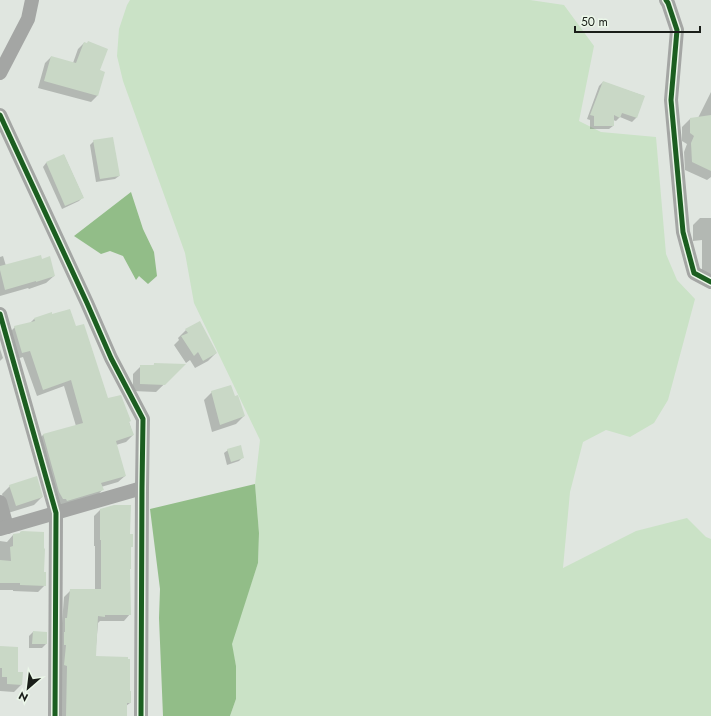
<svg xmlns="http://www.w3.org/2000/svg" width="711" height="716" font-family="Jost,sans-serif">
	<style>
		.green { fill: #cae2c6 }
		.water { fill: #92bd88 }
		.shadow { fill: #0003 }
		.building { fill: #c9d8c6 }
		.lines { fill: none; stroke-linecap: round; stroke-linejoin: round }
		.street { stroke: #a4a6a4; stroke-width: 14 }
		.cycleway-casing { stroke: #ebf7e9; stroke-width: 8 }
		.cycleway { stroke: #1b5e20; stroke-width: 5 }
	</style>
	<rect width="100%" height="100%" fill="#e0e6e0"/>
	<!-- green -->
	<path class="green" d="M 130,0 L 530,0 L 564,5 L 594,46 L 579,121 L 601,132 L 656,137 L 666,254 L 677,280 L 695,299 L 668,400 L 654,423 L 630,437 L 606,430 L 583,442 L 570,492 L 563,568 L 636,531 L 687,518 L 706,537 L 711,539 L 711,716 L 230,716 L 236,699 L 236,666 L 231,644 L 258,563 L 259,533 L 255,484 L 260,440 L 194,303 L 185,253 L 123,81 L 117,56 L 119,29 L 127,5 Z"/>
	<!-- water -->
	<g class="water">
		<path d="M 131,192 L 143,229 L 154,252 L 157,276 L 148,284 L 139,276 L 136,280 L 123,256 L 110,251 L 101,254 L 74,236 Z"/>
		<path d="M 255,484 L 259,533 L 258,563 L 232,644 L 236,666 L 236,699 L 230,716 L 163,716 L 159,618 L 160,589 L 150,509 Z"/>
	</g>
	<!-- shadow -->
	<g class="shadow">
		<path d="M 84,43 L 99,71 L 97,96 L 91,102 L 38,88 L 45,63 L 51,57 L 73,63 L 78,49 Z"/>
		<path d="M 603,82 L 644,96 L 636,118 L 632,122 L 620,117 L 616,121 L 613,120 L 613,126 L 609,129 L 590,129 L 590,120 L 587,119 L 599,86 Z"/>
		<path d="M 711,92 L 711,177 L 707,180 L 685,170 L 684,152 L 687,144 L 682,141 L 682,127 L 690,119 L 698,118 Z"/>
		<path d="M 94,141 L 119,176 L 115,179 L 96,182 L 90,145 Z"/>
		<path d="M 64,155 L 83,197 L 79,201 L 62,209 L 43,167 L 46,163 Z"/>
		<path d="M 700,218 L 711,218 L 711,276 L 702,277 L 702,240 L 693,241 L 693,225 Z"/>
		<path d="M 3,256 L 6,266 L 41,260 L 54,276 L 46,283 L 29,289 L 28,288 L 0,296 L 0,257 Z"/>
		<path d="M 34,319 L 75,327 L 107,400 L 129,422 L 133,435 L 126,442 L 116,445 L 125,476 L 118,482 L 101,487 L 102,490 L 96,497 L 60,507 L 37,441 L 43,435 L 76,426 L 64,386 L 37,396 L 23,357 L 13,360 L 8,334 L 15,327 L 29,324 Z"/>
		<path d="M 186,330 L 216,353 L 208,361 L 195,368 L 190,360 L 186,363 L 174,345 L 179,340 L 178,338 Z"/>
		<path d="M 0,349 L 3,358 L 0,361 Z"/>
		<path d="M 155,364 L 184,365 L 156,392 L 133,391 L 133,374 L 141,366 L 152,366 Z"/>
		<path d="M 212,392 L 244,416 L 236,424 L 212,432 L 204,400 Z"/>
		<path d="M 228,450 L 243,457 L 239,461 L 227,465 L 224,453 Z"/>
		<path d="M 10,486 L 42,497 L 34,505 L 8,513 L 2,494 Z"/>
		<path d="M 100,510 L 129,535 L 132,546 L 130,549 L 130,614 L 124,621 L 100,621 L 98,623 L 95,657 L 130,703 L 126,706 L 126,716 L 61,716 L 62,623 L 64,597 L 71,590 L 95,590 L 95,546 L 94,546 L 94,516 Z"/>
		<path d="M 13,535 L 43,573 L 45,585 L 38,592 L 13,591 L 13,590 L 0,590 L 0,541 L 7,542 Z"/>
		<path d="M 33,632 L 46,633 L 46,644 L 42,648 L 29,648 L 29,636 Z"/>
		<path d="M 0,647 L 17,673 L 21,685 L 14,692 L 0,691 Z"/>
	</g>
	<!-- building -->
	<g class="building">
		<path d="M 88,41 L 108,49 L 100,70 L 105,72 L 98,96 L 44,81 L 51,56 L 76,63 L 84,42 L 87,43 Z"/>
		<path d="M 603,81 L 645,96 L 637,118 L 622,113 L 620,118 L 614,115 L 614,126 L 594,126 L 594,116 L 590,115 Z"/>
		<path d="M 711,115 L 711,171 L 692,162 L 691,143 L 694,136 L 690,133 L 690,118 Z"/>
		<path d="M 113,137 L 120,176 L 100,179 L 93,140 Z"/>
		<path d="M 64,154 L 84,198 L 65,206 L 46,162 Z"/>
		<path d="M 41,255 L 42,259 L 50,256 L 55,276 L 36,282 L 36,281 L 5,290 L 0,270 L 0,266 Z"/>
		<path d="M 70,309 L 76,326 L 84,324 L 108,398 L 121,395 L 131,421 L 129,422 L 134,435 L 116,441 L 126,476 L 101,483 L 104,490 L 67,501 L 66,499 L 63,499 L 59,492 L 43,434 L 83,423 L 71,380 L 43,390 L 30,351 L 22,353 L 14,326 L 35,321 L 34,318 L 52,312 L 52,314 Z"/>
		<path d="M 200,321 L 217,353 L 203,361 L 198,352 L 194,356 L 181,336 L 188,333 L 185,329 Z"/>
		<path d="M 154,363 L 186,364 L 165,385 L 140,384 L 140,365 L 154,365 Z"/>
		<path d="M 231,385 L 235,396 L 238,395 L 245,416 L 220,425 L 211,391 Z"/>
		<path d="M 241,445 L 244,458 L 231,462 L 227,449 Z"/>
		<path d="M 37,476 L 43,497 L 16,506 L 9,485 Z"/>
		<path d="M 114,505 L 131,505 L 130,534 L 133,534 L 133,547 L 131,547 L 131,569 L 130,569 L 131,615 L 105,615 L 105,617 L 98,616 L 96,656 L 128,657 L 128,659 L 130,659 L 130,691 L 131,691 L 131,703 L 127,703 L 127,716 L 66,716 L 67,666 L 64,665 L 66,645 L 64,645 L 64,632 L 65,632 L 65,618 L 67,618 L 70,589 L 101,589 L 101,540 L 100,540 L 100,509 Z"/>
		<path d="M 22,531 L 44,532 L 44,548 L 45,549 L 44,572 L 46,572 L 46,586 L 20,585 L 20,583 L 0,583 L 0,560 L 11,561 L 10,547 L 13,546 L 13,534 L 20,533 L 20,532 Z"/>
		<path d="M 33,631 L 47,632 L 47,644 L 32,644 Z"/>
		<path d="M 0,646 L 18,647 L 18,672 L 23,672 L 22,685 L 7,684 L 7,677 L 2,677 L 2,668 L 0,668 Z"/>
	</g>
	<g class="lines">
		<!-- street -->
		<g class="street">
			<path d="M 666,0 L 668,3 L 677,30 L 671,100 L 683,232 L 694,273 L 711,282"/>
			<path d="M 0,73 L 28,19 L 32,0"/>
			<path d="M 0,115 L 87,303 L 111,358 L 143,419 L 142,488 L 141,716"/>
			<path d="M 0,314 L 56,513 L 55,716"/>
			<path d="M 0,502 L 7,527"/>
			<path d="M 0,529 L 142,488"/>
		</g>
		<!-- cycleway casing -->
		<g class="cycleway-casing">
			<g id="cycleway">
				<path d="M 666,0 L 668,3 L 677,30 L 671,100 L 683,232 L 694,273 L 711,282"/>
				<path d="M 0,115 L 87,303 L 111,358 L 143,419 L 142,488 L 141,716"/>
				<path d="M 0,314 L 56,513 L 55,716"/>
			</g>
		</g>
		<!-- cycleway -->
		<use href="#cycleway" class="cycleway"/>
	</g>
	<!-- north arrow -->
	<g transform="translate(28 688) rotate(208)" stroke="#ebf7e9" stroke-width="3" paint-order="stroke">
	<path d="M0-3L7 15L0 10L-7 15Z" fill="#1a1e19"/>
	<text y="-6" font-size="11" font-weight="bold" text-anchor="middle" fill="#1a1e19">N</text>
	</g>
	<!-- scale -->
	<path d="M575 26v6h125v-6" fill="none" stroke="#1a1e19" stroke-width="2"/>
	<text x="581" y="26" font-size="12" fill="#1a1e19" stroke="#ebf7e9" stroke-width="3" paint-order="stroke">50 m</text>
</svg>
